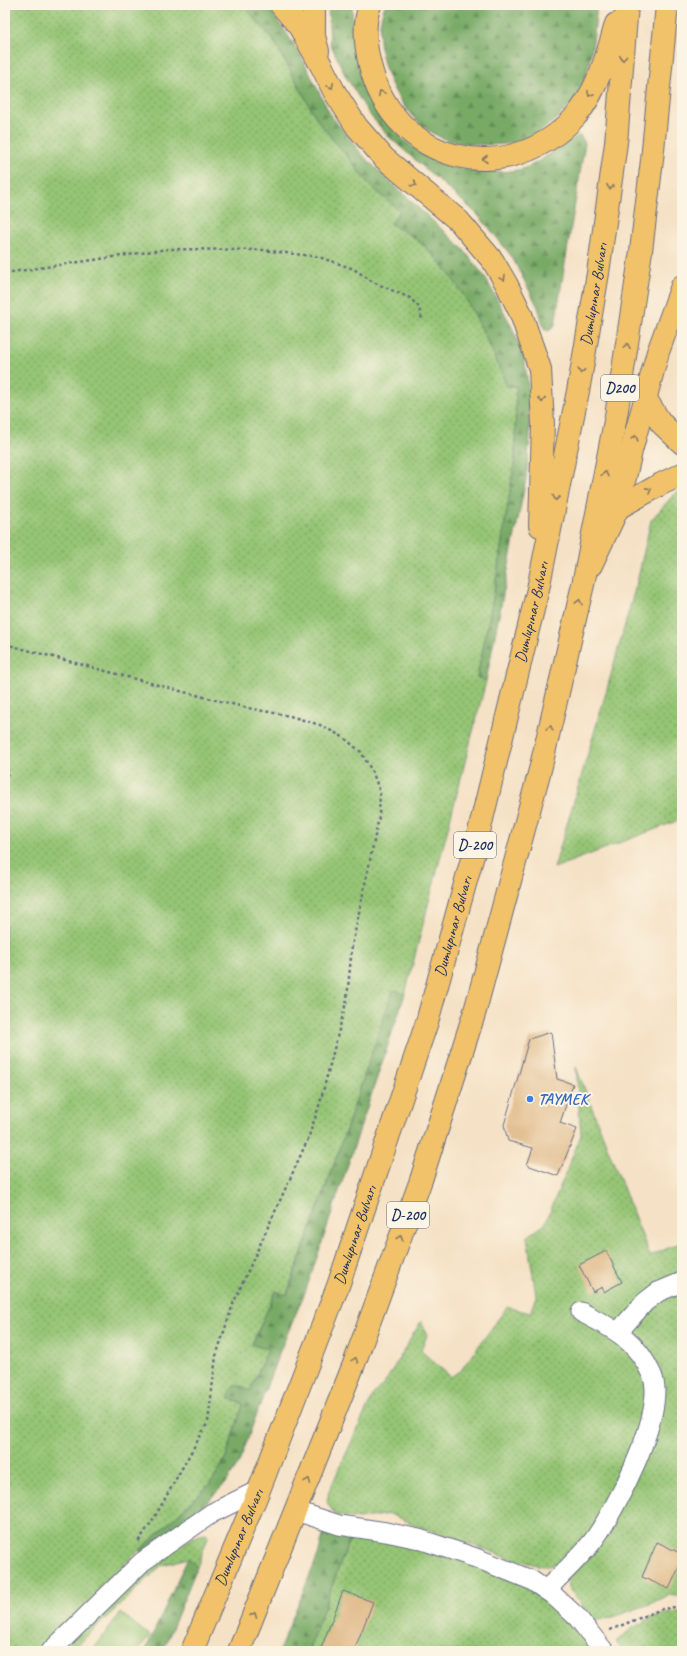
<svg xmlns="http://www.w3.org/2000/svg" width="687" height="1656" font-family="Caveat,sans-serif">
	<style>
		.green { fill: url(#green-dots); stroke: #587a6a }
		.forest { fill: url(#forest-firs); stroke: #4a6c62 }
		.pitch { fill: #95c575; stroke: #587a6a }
		.building { fill: #dfb785 }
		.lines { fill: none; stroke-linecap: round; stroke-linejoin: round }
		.minor-casing { stroke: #676d82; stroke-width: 21 }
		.major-casing { stroke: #676d82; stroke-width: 24 }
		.highway-casing { stroke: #676d82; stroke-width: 24 }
		.path { stroke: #676d82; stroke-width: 2.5; stroke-dasharray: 3 3; stroke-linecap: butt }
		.minor { stroke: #fff; stroke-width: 19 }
		.major { stroke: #f2c26a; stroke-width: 22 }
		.highway { stroke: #f2c26a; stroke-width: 22 }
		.oneway { stroke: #867864 }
		.shop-dot { fill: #3f7fe0; stroke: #fcf5e5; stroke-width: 1.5 }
		.labels { text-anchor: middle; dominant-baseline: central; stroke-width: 4; stroke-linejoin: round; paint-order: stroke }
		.shield { fill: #fcf5e5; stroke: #5e6a86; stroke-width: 1 }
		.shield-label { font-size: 15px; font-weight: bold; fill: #1b2f5e }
		.street-label { font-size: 16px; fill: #1b2f5e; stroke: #fcf5e5 }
		.shop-label { font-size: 16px; font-weight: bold; fill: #366cbe; stroke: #fcf5e5; text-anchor: start }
	</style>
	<defs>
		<pattern id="green-dots" width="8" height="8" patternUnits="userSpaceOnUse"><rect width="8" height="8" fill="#95c575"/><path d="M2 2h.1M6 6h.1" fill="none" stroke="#79a063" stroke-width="1.8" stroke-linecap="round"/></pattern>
		<pattern id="forest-firs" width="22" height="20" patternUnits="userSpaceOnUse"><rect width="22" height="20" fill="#78aa66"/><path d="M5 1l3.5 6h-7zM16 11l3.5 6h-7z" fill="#628b57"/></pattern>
	</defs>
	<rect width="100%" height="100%" fill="#fcf5e5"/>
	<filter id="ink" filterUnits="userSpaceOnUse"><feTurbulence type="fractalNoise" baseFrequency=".025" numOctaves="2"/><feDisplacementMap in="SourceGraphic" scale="8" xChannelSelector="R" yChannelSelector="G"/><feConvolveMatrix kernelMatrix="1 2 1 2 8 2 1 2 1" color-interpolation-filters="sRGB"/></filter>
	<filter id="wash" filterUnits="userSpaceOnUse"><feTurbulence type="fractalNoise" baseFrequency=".012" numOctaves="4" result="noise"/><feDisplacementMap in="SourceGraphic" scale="16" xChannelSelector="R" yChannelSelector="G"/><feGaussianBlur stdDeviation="0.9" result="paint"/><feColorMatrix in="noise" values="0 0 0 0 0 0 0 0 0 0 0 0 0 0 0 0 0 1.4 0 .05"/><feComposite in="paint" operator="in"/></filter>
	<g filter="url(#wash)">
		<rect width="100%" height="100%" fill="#f5e1c5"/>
		<!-- green -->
		<g class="green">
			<path d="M 5,5 L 243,5 L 273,39 L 318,121 L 371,186 L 400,211 L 391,224 C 401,230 414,236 422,244 C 462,279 487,338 507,386 L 516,386 L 515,459 L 493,599 L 477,677 L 486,681 L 405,994 L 393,990 L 343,1139 L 286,1296 L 276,1291 L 252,1344 L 268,1349 L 250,1391 L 235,1384 L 229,1398 L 243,1404 L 226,1458 L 212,1482 L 123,1566 L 122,1574 L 102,1589 L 38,1651 L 5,1651 Z"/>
			<path d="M 682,489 L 682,819 L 554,868 L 605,696 L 638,578 L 651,520 L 677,491 Z"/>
			<path d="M 576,1067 L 650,1256 L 682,1242 L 682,1597 L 668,1595 L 650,1604 L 613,1617 L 594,1620 L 569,1589 L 568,1578 L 599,1542 L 661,1392 L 660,1367 L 641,1338 L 615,1320 L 573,1307 L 574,1315 L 626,1346 L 645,1379 L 645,1418 L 591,1532 L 563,1564 L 542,1566 L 509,1558 L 418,1526 L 390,1514 L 358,1519 L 335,1515 L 327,1502 L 329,1491 L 374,1393 L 384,1384 L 421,1321 L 427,1335 L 421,1351 L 451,1377 L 462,1369 L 507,1307 L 530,1313 L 536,1296 L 527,1237 L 545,1224 L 581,1135 Z"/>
			<path d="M 352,1532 L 394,1538 L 529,1585 L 600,1651 L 308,1651 Z"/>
			<path d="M 206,1534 L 208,1537 L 197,1567 L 188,1558 L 162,1565 L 71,1651 L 60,1651 C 96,1617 131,1581 171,1552 C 182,1545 193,1535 206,1534 Z"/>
			<path d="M 676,1612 L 682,1612 L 682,1651 L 622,1651 L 616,1642 L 631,1629 L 652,1617 Z"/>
		</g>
		<!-- forest -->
		<g class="forest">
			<path d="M 243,5 L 267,5 L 299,52 L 330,114 L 366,159 L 463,249 L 485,277 L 510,323 L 524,356 L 528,384 L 530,436 L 526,479 L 486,681 L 477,677 L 493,599 L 515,459 L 516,386 L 507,386 C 487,338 462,279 422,244 C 413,236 401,230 391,224 L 400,211 L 371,186 L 318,121 L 273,39 Z"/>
			<path d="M 328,5 L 352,5 C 353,25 353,46 358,65 C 369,106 396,140 433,161 C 445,167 463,170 477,171 C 492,172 511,173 525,168 C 545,160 561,144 580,135 L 585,143 L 555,324 L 553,328 L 548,331 L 544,328 L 538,307 L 512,257 L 494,234 L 477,214 L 389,137 L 369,114 L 346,77 L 330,43 Z"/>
			<path d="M 385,5 L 597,5 C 595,28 592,61 583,82 C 572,110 541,137 512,143 C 501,145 489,145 478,144 C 465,144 452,143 440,137 C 400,118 376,65 380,23 C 381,17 383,11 385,5 Z"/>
			<path d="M 393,990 L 405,994 L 306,1290 L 277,1358 L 239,1463 L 226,1483 L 204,1505 L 147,1554 L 141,1553 L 141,1550 L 212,1482 L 226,1458 L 243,1404 L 228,1398 L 235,1384 L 250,1391 L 268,1349 L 252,1345 L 276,1291 L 287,1295 L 343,1139 Z"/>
			<path d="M 325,1528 L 352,1532 L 308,1651 L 279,1651 L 318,1555 Z"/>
			<path d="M 188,1558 L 197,1567 L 163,1651 L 145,1651 Z"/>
		</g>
		<!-- pitch -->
		<path class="pitch" d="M 121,1613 L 150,1636 L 138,1651 L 92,1651 Z"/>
		<g id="blocks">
			<!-- building -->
			<g class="building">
				<path d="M 551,1032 L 557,1079 L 573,1084 L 560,1123 L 577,1129 L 558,1176 L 527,1165 L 533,1148 L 508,1141 L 504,1125 L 529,1039 Z"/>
				<path d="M 606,1251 L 622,1282 L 604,1292 L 602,1287 L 593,1292 L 579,1265 Z"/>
				<path d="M 657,1542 L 682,1554 L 682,1561 L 669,1589 L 642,1577 Z"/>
				<path d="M 343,1591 L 373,1602 L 354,1651 L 320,1651 Z"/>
			</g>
		</g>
	</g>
	<g filter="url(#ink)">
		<use href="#blocks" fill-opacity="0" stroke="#676d82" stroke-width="1"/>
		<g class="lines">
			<!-- minor casing -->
			<g class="minor-casing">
				<g id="minor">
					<path d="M 618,1332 L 645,1302 L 658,1292 L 682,1282"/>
					<path d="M 296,1511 L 339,1525 L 386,1532 L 419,1539 L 476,1558 L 531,1580 L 553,1595 L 577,1617 L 604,1651"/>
					<path d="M 546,1590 C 562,1574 578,1559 592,1542 C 615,1512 668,1410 652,1375 C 636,1339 614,1329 581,1312"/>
					<path d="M 51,1651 L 142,1562 L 212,1513 L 259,1490"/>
				</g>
			</g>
			<!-- major casing -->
			<g class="major-casing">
				<g id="major">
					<path d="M 646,399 L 661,423 L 682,443"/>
					<path d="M 618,508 L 661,484 L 682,474"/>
					<path d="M 591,565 L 618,508 L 631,451 L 658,352 L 682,286"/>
				</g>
			</g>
			<!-- highway casing -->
			<g class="highway-casing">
				<g id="highway">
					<path d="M 281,5 L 299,26 L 321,65 L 334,91 L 357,127 L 384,158 L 459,221 L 493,261 L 507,285 L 521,314 L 540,369 L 543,424 L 540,526"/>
					<path d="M 314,5 L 314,36 L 318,51"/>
					<path d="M 370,5 C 363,24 365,45 370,65 C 394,163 507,191 575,117 C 596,94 608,53 616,24"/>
					<path id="s1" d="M 192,1651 L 259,1490 L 338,1286 L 427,1022 L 475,848 L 538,589 L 579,386 L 598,273 L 616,143 L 627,5"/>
					<path d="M 239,1651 L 354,1364 L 421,1180 L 475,1011 L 541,766 L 584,580 L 616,416 L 641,251 L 652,160 L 667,5"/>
				</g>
			</g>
			<!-- path -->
			<g class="path">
				<path d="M 5,273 L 168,249 L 263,250 L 319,257 L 354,269 L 373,282 L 410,298 L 419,307 L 422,320"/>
				<path d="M 5,644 L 180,691 L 248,708 L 290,716 L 320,725 L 343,737 L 361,752 L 373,773 L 380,792 L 379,817 L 352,946 L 347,999 L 320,1103 L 308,1139 L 233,1304 L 216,1356 L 208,1422 L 153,1520 L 137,1543"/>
				<path d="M 5,756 L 8,775"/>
				<path d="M 610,1630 L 662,1609 L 682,1606"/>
			</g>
			<!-- minor -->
			<use href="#minor" class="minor"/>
			<!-- major -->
			<use href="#major" class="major"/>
			<!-- highway -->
			<use href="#highway" class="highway"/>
		</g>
		<!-- one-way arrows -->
		<defs><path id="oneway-chevron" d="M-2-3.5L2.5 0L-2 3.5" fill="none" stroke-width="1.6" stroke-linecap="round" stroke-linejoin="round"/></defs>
		<g class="oneway">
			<use href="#oneway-chevron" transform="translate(623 58) rotate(95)"/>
			<use href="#oneway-chevron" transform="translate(331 86) rotate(64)"/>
			<use href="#oneway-chevron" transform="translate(381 93) rotate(-118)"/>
			<use href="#oneway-chevron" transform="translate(590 94) rotate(117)"/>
			<use href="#oneway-chevron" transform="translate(485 159) rotate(-180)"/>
			<use href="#oneway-chevron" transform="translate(414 184) rotate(37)"/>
			<use href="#oneway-chevron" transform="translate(610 187) rotate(98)"/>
			<use href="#oneway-chevron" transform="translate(503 278) rotate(60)"/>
			<use href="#oneway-chevron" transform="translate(627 346) rotate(-81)"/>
			<use href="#oneway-chevron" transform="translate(581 371) rotate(100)"/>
			<use href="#oneway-chevron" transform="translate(542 400) rotate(87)"/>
			<use href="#oneway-chevron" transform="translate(635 438) rotate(-74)"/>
			<use href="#oneway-chevron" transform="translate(605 474) rotate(-79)"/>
			<use href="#oneway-chevron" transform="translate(649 490) rotate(-29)"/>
			<use href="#oneway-chevron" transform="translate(556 498) rotate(101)"/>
			<use href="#oneway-chevron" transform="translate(579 602) rotate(-77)"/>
			<use href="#oneway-chevron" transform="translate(550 728) rotate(-77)"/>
			<use href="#oneway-chevron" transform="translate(400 1238) rotate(-70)"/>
			<use href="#oneway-chevron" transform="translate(355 1360) rotate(-70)"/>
			<use href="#oneway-chevron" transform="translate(308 1481) rotate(-68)"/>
			<use href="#oneway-chevron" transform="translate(254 1615) rotate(-68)"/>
		</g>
	</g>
	<!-- markers -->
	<circle class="shop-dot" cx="530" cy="1099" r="4"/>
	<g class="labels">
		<!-- shield labels -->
		<g class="shield">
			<rect x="601" y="375" width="38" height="26" rx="3"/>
			<rect x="454" y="832" width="42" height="26" rx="3"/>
			<rect x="387" y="1202" width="42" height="26" rx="3"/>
		</g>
		<g class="shield-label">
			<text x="620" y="388">D200</text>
			<text x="475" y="845">D-200</text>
			<text x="408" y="1215">D-200</text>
		</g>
		<!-- street labels -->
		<g class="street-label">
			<text stroke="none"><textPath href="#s1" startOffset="1419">Dumlupınar Bulvarı</textPath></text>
			<text stroke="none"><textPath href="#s1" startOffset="1095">Dumlupınar Bulvarı</textPath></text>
			<text stroke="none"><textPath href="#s1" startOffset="771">Dumlupınar Bulvarı</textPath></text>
			<text stroke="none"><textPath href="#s1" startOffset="447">Dumlupınar Bulvarı</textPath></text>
			<text stroke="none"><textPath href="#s1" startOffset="123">Dumlupınar Bulvarı</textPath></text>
		</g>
		<!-- shop labels -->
		<g class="shop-label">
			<text x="538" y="1099">TAYMEK</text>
		</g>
	</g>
	<!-- margin -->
	<rect width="687" height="1656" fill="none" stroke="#fcf5e5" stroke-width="20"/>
</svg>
